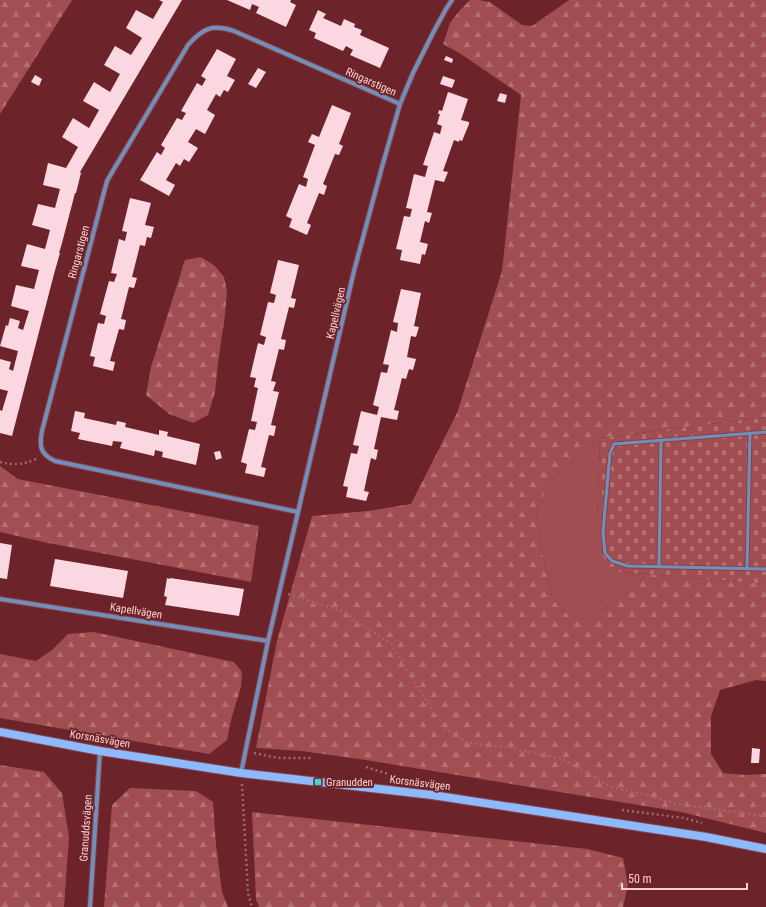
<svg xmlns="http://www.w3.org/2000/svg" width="766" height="907" font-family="'Roboto Condensed',sans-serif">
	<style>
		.green { fill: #a04e51 }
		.forest { fill: url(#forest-firs) }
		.cemetery { fill: url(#cemetery-stones) }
		.building { fill: #fbd8e1 }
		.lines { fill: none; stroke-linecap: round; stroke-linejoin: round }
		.lane-casing { stroke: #864348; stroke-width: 5 }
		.street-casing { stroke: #864348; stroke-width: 6 }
		.secondary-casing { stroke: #864348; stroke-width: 10 }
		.path { stroke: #a36669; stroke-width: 2.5; stroke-dasharray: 2 3; stroke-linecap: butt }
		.lane { stroke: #728eba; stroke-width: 3 }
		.street { stroke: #728eba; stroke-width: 4 }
		.secondary { stroke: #8db9ff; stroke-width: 8 }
		.poi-dot { fill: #51ccd2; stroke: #6c242a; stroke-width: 1.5 }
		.labels { text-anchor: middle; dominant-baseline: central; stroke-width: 4; stroke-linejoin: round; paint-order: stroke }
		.street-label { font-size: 11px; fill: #fbcfce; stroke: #6c242a }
		.poi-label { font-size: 11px; fill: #fbcfce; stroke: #6c242a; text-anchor: start }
	</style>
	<defs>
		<pattern id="forest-firs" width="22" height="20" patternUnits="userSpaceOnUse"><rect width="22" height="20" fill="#a04e51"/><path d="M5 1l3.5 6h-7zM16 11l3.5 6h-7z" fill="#b36f71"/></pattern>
		<pattern id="cemetery-stones" width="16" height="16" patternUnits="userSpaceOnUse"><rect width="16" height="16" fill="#a04e51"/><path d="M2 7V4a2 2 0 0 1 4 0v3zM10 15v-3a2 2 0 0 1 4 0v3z" fill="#b36f71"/></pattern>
	</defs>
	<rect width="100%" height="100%" fill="#6c242a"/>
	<!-- green -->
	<path class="green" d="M 600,438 L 597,523 L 610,571 L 647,574 L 615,602 L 588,619 L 570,617 L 552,597 L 542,551 L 536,510 L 551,480 Z"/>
	<!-- forest -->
	<g class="forest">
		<path d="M 0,0 L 72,0 L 0,114 Z"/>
		<path d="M 470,0 L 479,0 L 490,2 L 522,25 L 532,26 L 569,0 L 766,0 L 766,417 L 600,438 L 551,480 L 536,510 L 542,551 L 552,597 L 570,617 L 588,619 L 615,602 L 647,574 L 766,584 L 766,681 L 756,680 L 720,690 L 711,716 L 711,754 L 723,773 L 746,775 L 766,774 L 766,833 L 681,812 L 366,760 L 302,751 L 256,748 L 277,641 L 312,516 L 368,511 L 411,504 L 457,413 L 502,271 L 521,95 L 461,54 L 443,44 L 450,23 L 460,10 Z"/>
		<path d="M 201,257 L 215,266 L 224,277 L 227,291 L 225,315 L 218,363 L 215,392 L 208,415 L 193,423 L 169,414 L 146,395 L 151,367 L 185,260 Z"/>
		<path d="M 0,466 L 18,479 L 259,526 L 251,582 L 48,543 L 0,532 Z"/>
		<path d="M 94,632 L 234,662 L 242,672 L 241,687 L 231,720 L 227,740 L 209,754 L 0,718 L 0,654 L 36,661 L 52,650 L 68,634 Z"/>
		<path d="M 0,765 L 44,772 L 62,793 L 69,837 L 64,907 L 0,907 Z"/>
		<path d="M 130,788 L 196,791 L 213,802 L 216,845 L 222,892 L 228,907 L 104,907 L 112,805 Z"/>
		<path d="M 252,812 L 587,849 L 623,858 L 628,885 L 623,907 L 259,907 L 256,899 Z"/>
	</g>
	<!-- cemetery -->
	<path class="cemetery" d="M 766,417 L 766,584 L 610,571 L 602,554 L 597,523 L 600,438 Z"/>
	<!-- building -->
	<g class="building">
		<path d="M 159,0 L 182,0 L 80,172 L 81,173 L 76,193 L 75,193 L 62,243 L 59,253 L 60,253 L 54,274 L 12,436 L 0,433 L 0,410 L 2,411 L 8,391 L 0,389 L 0,359 L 11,362 L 9,369 L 13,371 L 18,351 L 0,346 L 6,325 L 8,326 L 10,318 L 20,321 L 18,328 L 23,330 L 29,311 L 11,306 L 16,285 L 34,289 L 39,270 L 21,266 L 27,244 L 45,249 L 50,230 L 32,225 L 38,204 L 55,208 L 60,189 L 43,185 L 48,163 L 66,168 L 78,147 L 62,137 L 73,118 L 89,128 L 99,110 L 83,101 L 94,82 L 110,92 L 120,74 L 104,65 L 115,46 L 131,55 L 142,38 L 126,28 L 136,10 L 153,19 L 163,2 Z"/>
		<path d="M 227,0 L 291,0 L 290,2 L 296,5 L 286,27 L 256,13 L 259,7 L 252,4 L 250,10 Z"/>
		<path d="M 318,10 L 326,14 L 323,18 L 341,26 L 344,19 L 355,24 L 354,27 L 362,30 L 360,35 L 389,48 L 380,68 L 350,55 L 353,50 L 346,46 L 343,51 L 314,38 L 316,33 L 309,30 Z"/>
		<path d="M 217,49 L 236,59 L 227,76 L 235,80 L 228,92 L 224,90 L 220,97 L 216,94 L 207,110 L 215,115 L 205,134 L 196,129 L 188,142 L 198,148 L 189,162 L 184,159 L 180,166 L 176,163 L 166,180 L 175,185 L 169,196 L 140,180 L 157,152 L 161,155 L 165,148 L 161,145 L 177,118 L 182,120 L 186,113 L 181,111 L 197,83 L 202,86 L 206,79 L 201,76 Z"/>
		<path d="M 446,56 L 453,59 L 452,63 L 444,60 Z"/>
		<path d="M 258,68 L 266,72 L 256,88 L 248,84 Z"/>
		<path d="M 35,75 L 42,79 L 39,86 L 31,82 Z"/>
		<path d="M 443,76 L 455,80 L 452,88 L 440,84 Z"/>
		<path d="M 448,92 L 468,99 L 461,120 L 469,122 L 469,124 L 462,141 L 459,140 L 459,142 L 454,140 L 443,171 L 448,172 L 444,182 L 435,180 L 427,212 L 432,213 L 429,223 L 425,221 L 420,242 L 428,244 L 425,255 L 422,254 L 420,264 L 400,260 L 402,250 L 396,249 L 404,216 L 410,217 L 412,209 L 406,208 L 414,174 L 425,177 L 428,166 L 423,165 L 434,132 L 440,134 L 442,126 L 437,124 L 440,114 L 438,114 L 439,110 L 442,111 Z"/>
		<path d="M 500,93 L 507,95 L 505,103 L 497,101 Z"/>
		<path d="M 332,105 L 351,113 L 339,144 L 343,146 L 339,155 L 335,154 L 323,184 L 327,186 L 324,195 L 319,193 L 307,223 L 311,225 L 307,235 L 289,227 L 292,219 L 286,216 L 299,184 L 306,187 L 308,179 L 303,177 L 315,145 L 308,142 L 312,134 L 319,137 Z"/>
		<path d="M 130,198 L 151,203 L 145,225 L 154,227 L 151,238 L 147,237 L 145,246 L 140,245 L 132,277 L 137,278 L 134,288 L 129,287 L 121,319 L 126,320 L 124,330 L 119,329 L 110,361 L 115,362 L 113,371 L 93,366 L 95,357 L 90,356 L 98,323 L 104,324 L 106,316 L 100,314 L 109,281 L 114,282 L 117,274 L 111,273 L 119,239 L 125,241 L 127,232 L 122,231 Z"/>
		<path d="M 278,260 L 299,265 L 291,298 L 296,299 L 294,308 L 289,307 L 281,339 L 286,340 L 284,350 L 279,349 L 271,381 L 276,382 L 273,391 L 279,392 L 271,425 L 276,426 L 274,436 L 269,435 L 261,467 L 266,468 L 264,477 L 245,473 L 247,464 L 241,462 L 249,429 L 255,430 L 257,422 L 251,421 L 258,388 L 254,387 L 256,378 L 250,377 L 258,343 L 264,345 L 266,337 L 260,335 L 268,302 L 274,303 L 276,295 L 270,293 Z"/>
		<path d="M 401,289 L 421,293 L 414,326 L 419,327 L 416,337 L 411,336 L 407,357 L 416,359 L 413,370 L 409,369 L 406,379 L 402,378 L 394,410 L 399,411 L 397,420 L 381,417 L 374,449 L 378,450 L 376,460 L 371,458 L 364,491 L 369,492 L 366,501 L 346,497 L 348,487 L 343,486 L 351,453 L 357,454 L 359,446 L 353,445 L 361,411 L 377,415 L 379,407 L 373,405 L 381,372 L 387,373 L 389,365 L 383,364 L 391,330 L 397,332 L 398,323 L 393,322 Z"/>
		<path d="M 75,411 L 85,413 L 84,418 L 116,425 L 117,421 L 126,423 L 125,427 L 159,435 L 159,430 L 168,432 L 167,436 L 200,444 L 196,465 L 162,457 L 163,452 L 155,450 L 154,456 L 120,448 L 122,442 L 113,441 L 112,446 L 78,439 L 80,433 L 71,431 Z"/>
		<path d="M 220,451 L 222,458 L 216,460 L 214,452 Z"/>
		<path d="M 0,543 L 12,545 L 7,579 L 0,578 Z"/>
		<path d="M 55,559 L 128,571 L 123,598 L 50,586 Z"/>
		<path d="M 167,578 L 170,579 L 170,578 L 244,589 L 239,616 L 165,605 L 167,597 L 164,596 Z"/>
		<path d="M 752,748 L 760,749 L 759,763 L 751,763 Z"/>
	</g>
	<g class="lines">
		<!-- lane casing -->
		<g class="lane-casing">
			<g id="lane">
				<path d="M 766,432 L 614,444 L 610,453 L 603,532 L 605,553 L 612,561 L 628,566 L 766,569"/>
				<path d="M 659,567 L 661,441"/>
				<path d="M 747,569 L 750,433"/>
			</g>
		</g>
		<!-- street casing -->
		<g class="street-casing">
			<g id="street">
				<path d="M 298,512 L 55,461 C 40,454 39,446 42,431 L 103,196 L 107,181 L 114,169 L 188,45 C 203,28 212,24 234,31 L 400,104"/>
				<path d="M 0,599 L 268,641"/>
				<path d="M 241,773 L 268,641 L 298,512 L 354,271 L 382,167 L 400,104 L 413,73 L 434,31 L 446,9 L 452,0"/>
				<path d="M 90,907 L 100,751"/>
			</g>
		</g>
		<!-- secondary casing -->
		<g class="secondary-casing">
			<path id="secondary" d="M 0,732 L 100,751 L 241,773 L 432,795 L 706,837 L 766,849"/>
		</g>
		<!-- path -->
		<g class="path">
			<path d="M 0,462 C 14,465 23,465 36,459"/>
			<path d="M 288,594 L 341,611 L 391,644 L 407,669 L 427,702 L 446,729 L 467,743 L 507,747 L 562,759 L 612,787 L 652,796 L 677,804 L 766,816"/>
			<path d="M 254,753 L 278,758 L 312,758"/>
			<path d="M 366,767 L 398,777"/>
			<path d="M 242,784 L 248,893 L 252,907"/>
			<path d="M 622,810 L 684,818 L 702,823"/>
		</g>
		<!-- lane -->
		<use href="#lane" class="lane"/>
		<!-- street -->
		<use href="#street" class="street"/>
		<!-- secondary -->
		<use href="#secondary" class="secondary"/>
	</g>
	<!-- markers -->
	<rect class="poi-dot" x="314" y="778" width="8" height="8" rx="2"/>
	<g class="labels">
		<!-- street labels -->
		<g class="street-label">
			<text transform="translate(371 82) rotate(24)">Ringarstigen</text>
			<text transform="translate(79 252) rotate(-75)">Ringarstigen</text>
			<text transform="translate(336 313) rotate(-77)">Kapellvägen</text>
			<text transform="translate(136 611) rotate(9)">Kapellvägen</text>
			<text transform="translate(100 739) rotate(10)">Korsnäsvägen</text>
			<text transform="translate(420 783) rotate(7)">Korsnäsvägen</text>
			<text transform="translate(86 828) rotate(-86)">Granuddsvägen</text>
		</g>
		<!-- poi labels -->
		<g class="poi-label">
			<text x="326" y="782">Granudden</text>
		</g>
	</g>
	<!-- scale -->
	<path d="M622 883v6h125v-6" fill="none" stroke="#fbcfce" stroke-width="2"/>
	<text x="628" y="883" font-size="12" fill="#fbcfce" stroke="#6c242a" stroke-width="3" paint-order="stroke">50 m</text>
</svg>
